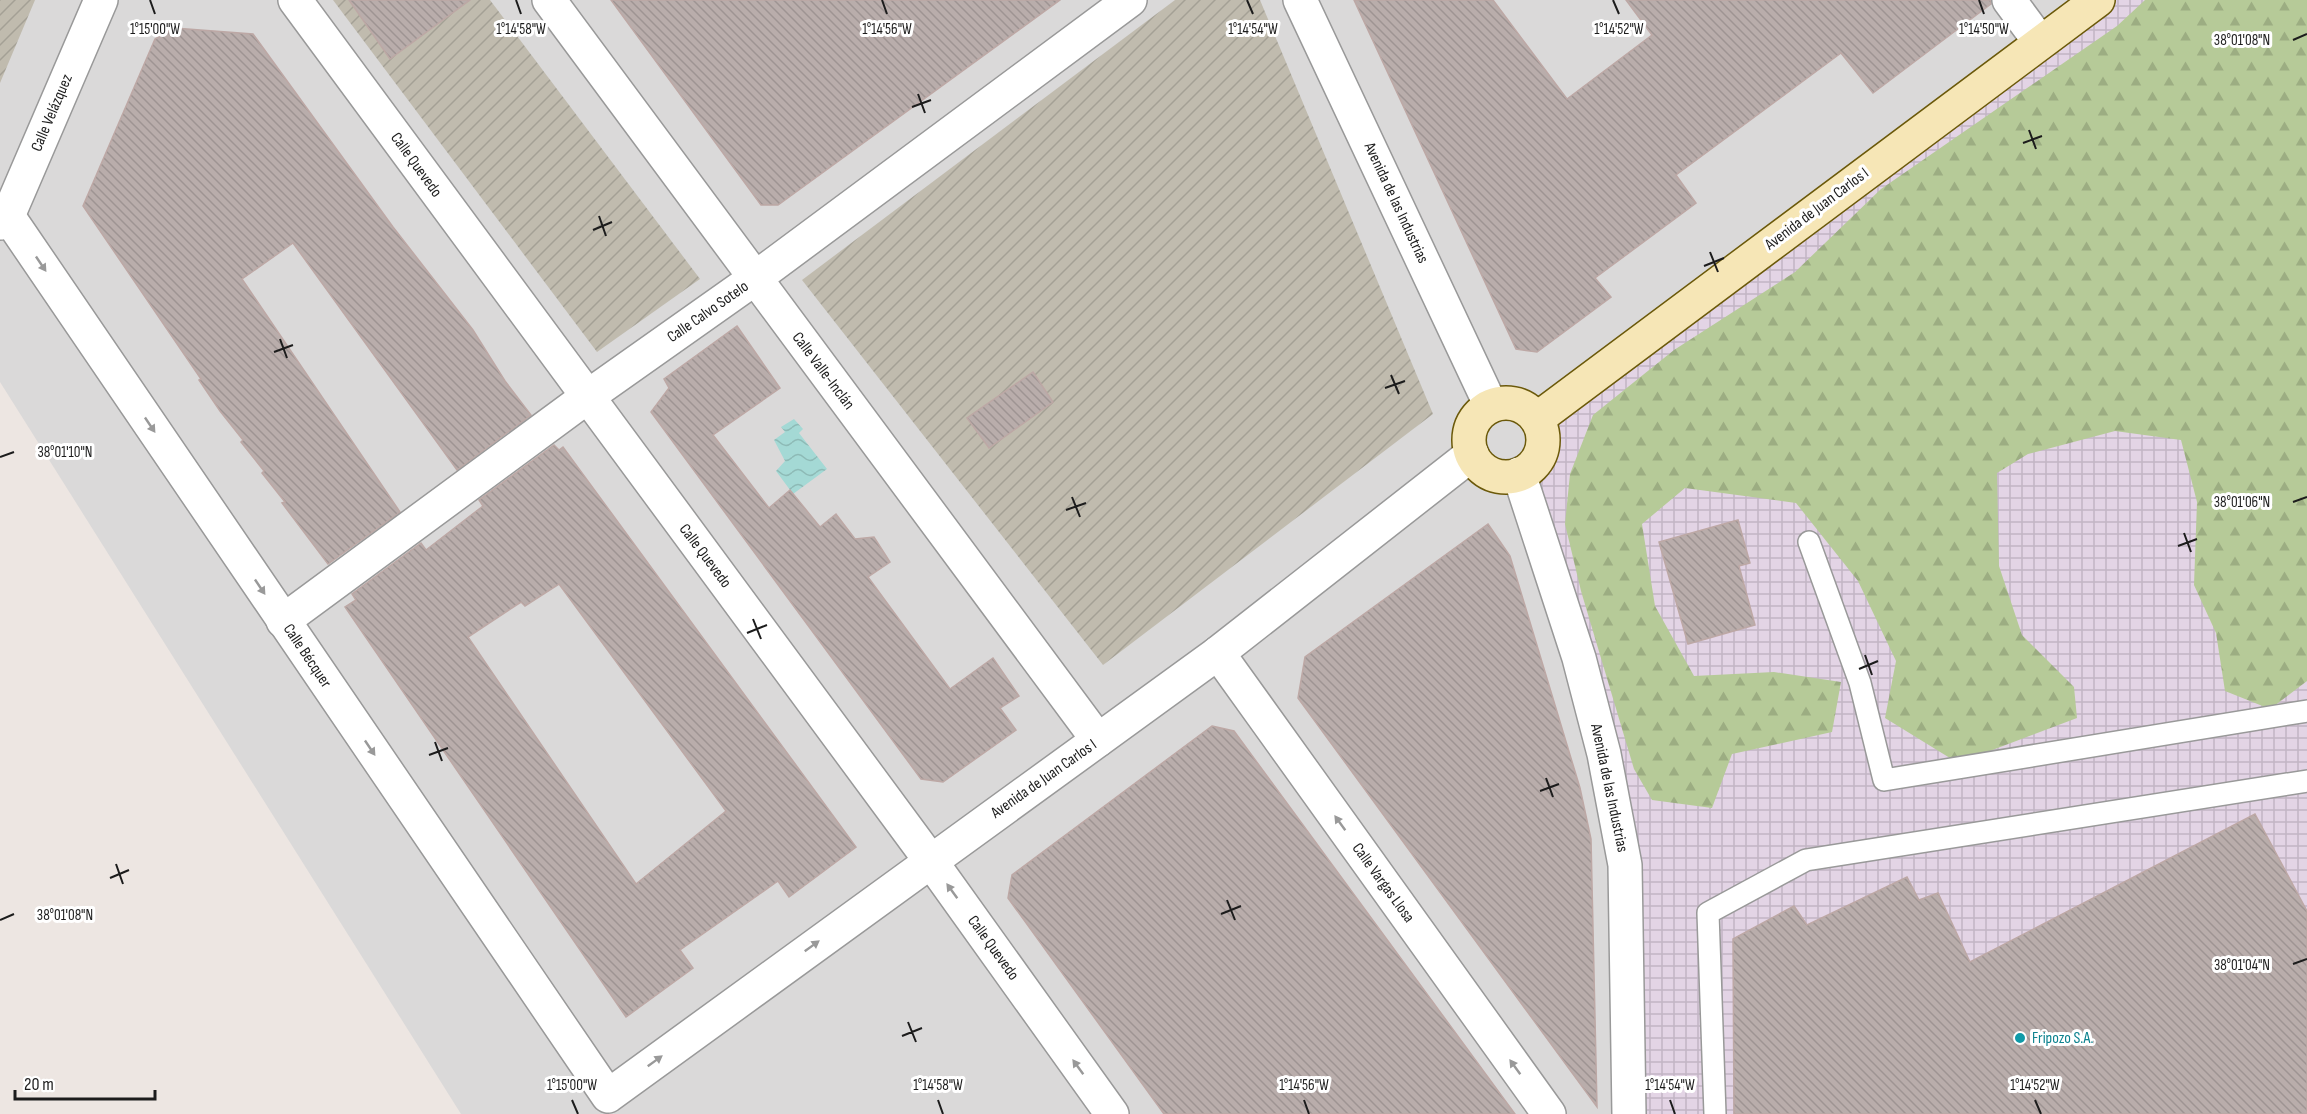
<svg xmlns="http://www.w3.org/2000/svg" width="2307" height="1114" font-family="'Sofia Sans Condensed',sans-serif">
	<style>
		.residential { fill: #dad9d9 }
		.industrial { fill: url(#industrial-grid) }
		.construction { fill: url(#construction-furrows) }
		.forest { fill: url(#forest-firs) }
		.water { fill: url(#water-waves) }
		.building { fill: url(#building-back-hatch); stroke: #bda8a5; stroke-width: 1.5; fill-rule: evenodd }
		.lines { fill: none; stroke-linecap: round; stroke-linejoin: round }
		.lane-casing { stroke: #999; stroke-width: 24 }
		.street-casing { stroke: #999; stroke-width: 36 }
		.secondary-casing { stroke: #6b590a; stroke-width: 36 }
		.lane { stroke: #fff; stroke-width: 21 }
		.street { stroke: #fff; stroke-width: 33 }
		.secondary { stroke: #f6e6b6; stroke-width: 33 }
		.oneway { fill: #999 }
		.ticks { fill: none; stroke: #1c1c1c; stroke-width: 2 }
		.culture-dot { fill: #0f9aa8; stroke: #fff; stroke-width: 2 }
		.labels { text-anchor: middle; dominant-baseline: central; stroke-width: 6; stroke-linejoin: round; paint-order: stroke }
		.street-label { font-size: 16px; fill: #1c1c1c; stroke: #fff }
		.culture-label { font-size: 16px; fill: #0d838f; stroke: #fff; text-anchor: start }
		.ticks-label { font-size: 15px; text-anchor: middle; fill: #1c1c1c; stroke: #fff; stroke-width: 6; stroke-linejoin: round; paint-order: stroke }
	</style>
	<defs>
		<pattern id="industrial-grid" width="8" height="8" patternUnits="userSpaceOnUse" patternTransform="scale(1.5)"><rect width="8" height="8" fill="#e3d4e5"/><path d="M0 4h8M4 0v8" fill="none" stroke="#c2b5c4"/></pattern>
		<pattern id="construction-furrows" width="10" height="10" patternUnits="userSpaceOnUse" patternTransform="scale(1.5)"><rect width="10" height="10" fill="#c0bbae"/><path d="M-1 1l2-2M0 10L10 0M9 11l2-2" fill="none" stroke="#a4a095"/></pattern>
		<pattern id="forest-firs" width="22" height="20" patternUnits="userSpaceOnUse" patternTransform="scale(1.5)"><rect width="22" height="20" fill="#b6ca98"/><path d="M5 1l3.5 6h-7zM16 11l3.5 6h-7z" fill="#9cad82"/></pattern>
		<pattern id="water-waves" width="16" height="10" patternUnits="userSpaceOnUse" patternTransform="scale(1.5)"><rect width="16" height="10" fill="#a4d9d5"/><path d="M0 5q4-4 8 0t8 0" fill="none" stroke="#8dbab6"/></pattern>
		<pattern id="building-back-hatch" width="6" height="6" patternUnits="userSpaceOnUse" patternTransform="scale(1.5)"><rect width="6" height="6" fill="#b9adab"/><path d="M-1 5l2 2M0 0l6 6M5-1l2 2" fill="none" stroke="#9e9493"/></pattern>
	</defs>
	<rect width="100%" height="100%" fill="#ede6e2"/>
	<!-- residential -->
	<path class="residential" d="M 0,0 L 2307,0 L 2307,1114 L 461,1114 L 0,382 Z"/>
	<!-- industrial -->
	<path class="industrial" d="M 2098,0 L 2307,0 L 2307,1114 L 1629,1114 L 1625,865 L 1529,468 L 1542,451 L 1542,429 Z"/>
	<!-- construction -->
	<g class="construction">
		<path d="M 0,0 L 35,0 L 0,83 Z"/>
		<path d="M 333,0 L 490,0 L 700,279 L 597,352 Z"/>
		<path d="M 1175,0 L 1260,0 L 1433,414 L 1103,665 L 802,280 Z"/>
	</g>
	<!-- forest -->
	<path class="forest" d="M 2145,0 L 2307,0 L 2307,681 L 2270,709 L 2225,691 L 2216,633 L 2194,585 L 2197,502 L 2181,440 L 2115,431 L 2028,454 L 1997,473 L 1999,566 L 2022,635 L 2074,687 L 2077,718 L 1958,763 L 1885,718 L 1896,661 L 1858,581 L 1796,503 L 1685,488 L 1642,524 L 1655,606 L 1694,676 L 1774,672 L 1841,682 L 1832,732 L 1732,754 L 1712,808 L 1652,800 L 1634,769 L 1581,591 L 1565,524 L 1570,474 L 1593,415 L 1674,350 L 1795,272 L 1881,189 L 2117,26 Z"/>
	<!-- water -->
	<path class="water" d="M 794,419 L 803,429 L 799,433 L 827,469 L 793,494 L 776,471 L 785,461 L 774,440 L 785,432 L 781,427 Z"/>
	<!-- building -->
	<g class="building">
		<path d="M 349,0 L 470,0 L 390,59 Z"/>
		<path d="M 611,0 L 1060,0 L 778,205 L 761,205 Z"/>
		<path d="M 1354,0 L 1493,0 L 1567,99 L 1652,35 L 1626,0 L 1991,0 L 1991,4 L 1873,93 L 1841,53 L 1676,175 L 1696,203 L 1595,278 L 1611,297 L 1537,352 L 1516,349 Z"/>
		<path d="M 174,28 L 253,34 L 393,227 L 473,330 L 505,381 L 531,415 L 457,470 L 293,243 L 242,279 L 400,512 L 328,564 L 282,503 L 285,502 L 262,473 L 264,471 L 241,442 L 243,440 L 220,411 L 199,380 L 201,379 L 83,206 L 155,39 Z"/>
		<path d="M 737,326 L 780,388 L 713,435 L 769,508 L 790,490 L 820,527 L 836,514 L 855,539 L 874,537 L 890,562 L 868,577 L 950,689 L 993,658 L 1019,696 L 1000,708 L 1016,730 L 943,782 L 921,779 L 651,412 L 669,388 L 664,379 Z"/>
		<path d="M 1033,372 L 1053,402 L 989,448 L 967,418 Z"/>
		<path d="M 554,445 L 559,450 L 563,447 L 856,847 L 789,897 L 778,881 L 680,950 L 693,968 L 626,1017 L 345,607 L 356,600 L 352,594 L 421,543 L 426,550 L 483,506 L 479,500 ZM 559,584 L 726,811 L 636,884 L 468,637 L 521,602 L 525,606 Z"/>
		<path d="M 1738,520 L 1750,563 L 1739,566 L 1755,625 L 1688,644 L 1659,542 Z"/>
		<path d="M 1488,524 L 1510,556 L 1580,788 L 1591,839 L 1597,1107 L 1298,698 L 1305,657 Z"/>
		<path d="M 1212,726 L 1234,731 L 1515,1114 L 1164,1114 L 1008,898 L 1012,875 Z"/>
		<path d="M 2255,814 L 2307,911 L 2307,1114 L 1734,1114 L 1733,939 L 1794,906 L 1807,925 L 1907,877 L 1919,900 L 1938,893 L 1970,962 Z"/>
	</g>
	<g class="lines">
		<!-- lane casing -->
		<g class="lane-casing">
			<g id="lane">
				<path d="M 1809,542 L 1860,683 L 1884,780 L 2307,711"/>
				<path d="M 1715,1114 L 1708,913 L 1806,860 L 2307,781"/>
			</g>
		</g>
		<!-- street casing -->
		<g class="street-casing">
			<g id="street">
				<path d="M 295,0 L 930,860 L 1112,1114"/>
				<path d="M 549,0 L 1098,740"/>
				<path d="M 1300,0 L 1491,406"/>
				<path d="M 2009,0 L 2040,42"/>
				<path d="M 8,216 L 608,1096 L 1218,653 L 1472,454"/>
				<path d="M 0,223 L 8,216 L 101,0"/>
				<path d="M 1519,474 L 1579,658 L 1604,754 L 1625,865 L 1629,1114"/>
				<path d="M 283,621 L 587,397 L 754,279 L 1130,0"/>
				<path d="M 1218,653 L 1549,1114"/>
			</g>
		</g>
		<!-- secondary casing -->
		<g class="secondary-casing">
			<g id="secondary">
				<circle cx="1506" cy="440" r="37"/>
				<path d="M 1537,419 L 2098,0"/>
			</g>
		</g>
		<!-- lane -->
		<use href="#lane" class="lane"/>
		<!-- street -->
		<use href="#street" class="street"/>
		<!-- secondary -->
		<use href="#secondary" class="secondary"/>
	</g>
	<!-- one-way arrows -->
	<defs><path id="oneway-solid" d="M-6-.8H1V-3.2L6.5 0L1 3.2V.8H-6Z" transform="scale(1.5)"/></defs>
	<g class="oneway">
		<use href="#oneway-solid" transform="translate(41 264) rotate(56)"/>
		<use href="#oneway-solid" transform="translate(150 425) rotate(56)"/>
		<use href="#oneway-solid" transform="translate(260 587) rotate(56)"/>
		<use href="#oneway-solid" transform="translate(370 748) rotate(56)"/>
		<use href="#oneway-solid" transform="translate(1340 823) rotate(-126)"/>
		<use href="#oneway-solid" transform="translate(952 891) rotate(-126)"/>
		<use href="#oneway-solid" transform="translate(812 946) rotate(-36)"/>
		<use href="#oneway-solid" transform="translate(655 1061) rotate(-36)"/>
		<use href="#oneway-solid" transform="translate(1078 1067) rotate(-126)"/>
		<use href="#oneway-solid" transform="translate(1515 1067) rotate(-126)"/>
	</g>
	<!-- ticks -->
	<path class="ticks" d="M 150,0 L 155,14M 516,0 L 521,14M 882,0 L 887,14M 1247,0 L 1253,14M 1613,0 L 1619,14M 1979,0 L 1984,14M 2293,40 L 2307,34M 918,94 L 925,113M 912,107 L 931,100M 2029,130 L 2036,149M 2023,143 L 2042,136M 599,216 L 606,236M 593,230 L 612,222M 1710,252 L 1718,272M 1704,266 L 1724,258M 280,339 L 287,358M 274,352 L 293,345M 1391,375 L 1399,394M 1385,388 L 1405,381M 0,457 L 14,452M 1072,497 L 1080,517M 2293,502 L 2307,497M 1066,510 L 1086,503M 2184,533 L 2191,552M 2178,546 L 2197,539M 753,619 L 761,639M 747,633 L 767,625M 1865,655 L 1872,675M 1859,669 L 1878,661M 435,742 L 442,761M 429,755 L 448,748M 1546,778 L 1553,797M 1540,791 L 1559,784M 116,864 L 123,884M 110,878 L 129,870M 1227,900 L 1235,920M 1221,914 L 1241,906M 0,920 L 14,914M 2293,964 L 2307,959M 908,1022 L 916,1042M 902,1036 L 922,1028M 572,1100 L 578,1114M 938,1100 L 943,1114M 1304,1100 L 1309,1114M 1670,1100 L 1675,1114M 2035,1100 L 2041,1114"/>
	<!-- markers -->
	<circle class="culture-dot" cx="2020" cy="1038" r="6"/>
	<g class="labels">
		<!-- street labels -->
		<g class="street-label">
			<text transform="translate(52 113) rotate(-67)">Calle Velázquez</text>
			<text transform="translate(416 165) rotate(54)">Calle Quevedo</text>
			<text transform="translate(1396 203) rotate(65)">Avenida de las Industrias</text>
			<text transform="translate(1817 209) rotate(-37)">Avenida de Juan Carlos I</text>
			<text transform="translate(708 312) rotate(-35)">Calle Calvo Sotelo</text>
			<text transform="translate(823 371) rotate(53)">Calle Valle-Inclán</text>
			<text transform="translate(705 556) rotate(53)">Calle Quevedo</text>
			<text transform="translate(307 656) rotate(56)">Calle Bécquer</text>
			<text transform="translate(1044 779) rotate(-35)">Avenida de Juan Carlos I</text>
			<text transform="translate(1609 788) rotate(78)">Avenida de las Industrias</text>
			<text transform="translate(1383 883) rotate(54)">Calle Vargas Llosa</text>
			<text transform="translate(993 948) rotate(54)">Calle Quevedo</text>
		</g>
		<!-- culture labels -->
		<g class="culture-label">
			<text x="2032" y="1038">Fripozo S.A.</text>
		</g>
	</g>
	<g class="ticks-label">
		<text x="155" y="34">1°15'00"W</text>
		<text x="521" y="34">1°14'58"W</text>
		<text x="887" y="34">1°14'56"W</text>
		<text x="1253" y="34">1°14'54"W</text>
		<text x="1619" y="34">1°14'52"W</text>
		<text x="1984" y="34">1°14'50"W</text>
		<text x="2242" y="45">38°01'08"N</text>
		<text x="65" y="457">38°01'10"N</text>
		<text x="2242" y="507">38°01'06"N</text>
		<text x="65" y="920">38°01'08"N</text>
		<text x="2242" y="970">38°01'04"N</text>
		<text x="572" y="1090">1°15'00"W</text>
		<text x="938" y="1090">1°14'58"W</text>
		<text x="1304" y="1090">1°14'56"W</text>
		<text x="1670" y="1090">1°14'54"W</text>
		<text x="2035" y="1090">1°14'52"W</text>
	</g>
	<!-- scale -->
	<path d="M15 1090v9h140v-9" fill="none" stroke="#1c1c1c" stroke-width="3"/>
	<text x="24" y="1090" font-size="18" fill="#1c1c1c" stroke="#ffffff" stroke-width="4.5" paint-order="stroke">20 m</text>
</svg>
